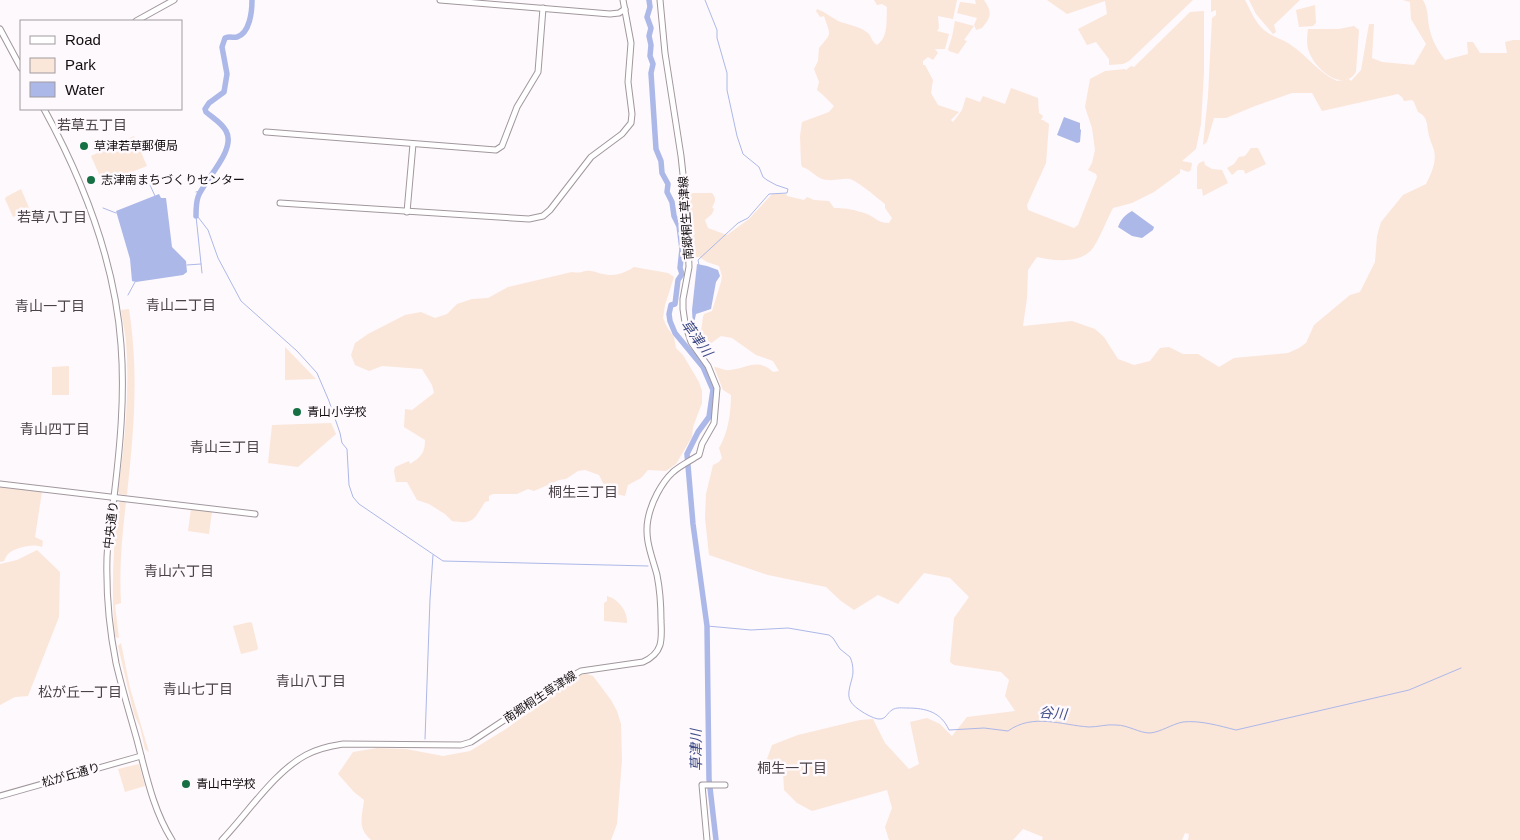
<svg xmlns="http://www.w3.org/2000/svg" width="1520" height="840" font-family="Helvetica,'Noto Sans JP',sans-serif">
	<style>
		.green { fill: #fbe6da }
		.water { fill: #acb8e8 }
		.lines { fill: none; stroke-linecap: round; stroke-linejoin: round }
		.stream { stroke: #acb8e8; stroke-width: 1 }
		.river { stroke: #acb8e8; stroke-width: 5.5 }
		.secondary-casing { stroke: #a1979d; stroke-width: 7 }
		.secondary { stroke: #fff; stroke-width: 5 }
		.poi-dot { fill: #167044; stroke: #fef9fc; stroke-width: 2 }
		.labels { text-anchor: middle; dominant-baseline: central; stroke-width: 5; stroke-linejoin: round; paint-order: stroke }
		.poi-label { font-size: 12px; fill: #120e10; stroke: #fef9fc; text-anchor: start }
		.street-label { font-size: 12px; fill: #120e10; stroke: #fef9fc }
		.neighbourhood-label { font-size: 14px; fill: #4b4247; stroke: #fef9fc }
		.water-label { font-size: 14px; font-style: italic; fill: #3f4c87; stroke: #fef9fc }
	</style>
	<rect width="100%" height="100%" fill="#fef9fc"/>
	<!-- green -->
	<g class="green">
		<path d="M 874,0 L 957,0 L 953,19 L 938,16 L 939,28 L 937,31 L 949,34 L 945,49 L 935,49 L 938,53 L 933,60 L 928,57 L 923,61 L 923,65 L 925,65 L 933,80 L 931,93 L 938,105 L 959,112 L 951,120 L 953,122 L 962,110 L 966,97 L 980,102 L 983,96 L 1005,104 L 1011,88 L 1038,98 L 1039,113 L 1043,116 L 1041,120 L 1043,120 L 1049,124 L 1046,163 L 1027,205 L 1028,210 L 1074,228 L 1078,225 L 1097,177 L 1096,174 L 1088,170 L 1092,163 L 1095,150 L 1092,128 L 1085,107 L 1090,79 L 1105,71 L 1125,69 L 1126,70 L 1131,66 L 1134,67 L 1190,12 L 1204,11 L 1204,72 L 1201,124 L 1196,149 L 1182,161 L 1192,163 L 1191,170 L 1188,172 L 1180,169 L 1180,173 L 1154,192 L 1132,203 L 1113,208 C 1107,219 1100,238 1093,248 C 1081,264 1055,261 1037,257 L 1028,270 L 1027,298 L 1023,326 L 1072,321 L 1095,329 L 1104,337 L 1118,359 L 1134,365 L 1150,361 L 1160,348 L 1169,347 L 1183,354 L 1198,354 L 1219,367 L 1234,358 L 1288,353 L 1299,348 L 1306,343 L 1314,325 L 1350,295 L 1360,292 L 1375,262 L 1377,236 L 1381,222 L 1403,195 L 1426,184 C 1431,174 1437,162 1434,150 C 1432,144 1429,138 1428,131 C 1427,123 1427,116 1418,112 L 1414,102 L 1412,100 L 1404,101 L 1402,97 L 1398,94 L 1322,111 L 1312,93 L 1292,93 L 1255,106 L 1226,118 L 1214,118 L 1207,142 L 1203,145 L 1208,96 L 1212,18 L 1216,15 L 1216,10 L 1211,12 L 1211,0 L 1245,0 C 1250,9 1254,20 1261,27 C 1269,36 1278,37 1288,43 C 1306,54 1317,72 1337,81 L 1349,79 L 1351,81 L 1361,70 L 1369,24 L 1374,24 L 1372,58 L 1382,62 L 1414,65 L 1426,44 L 1411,19 L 1410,2 L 1403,0 L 1423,0 C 1429,10 1427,20 1430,31 C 1433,42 1438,51 1445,60 L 1468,54 L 1467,42 L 1473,42 L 1480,53 L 1507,53 L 1505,42 L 1513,40 L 1520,40 L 1520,840 L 1188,840 L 1189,834 L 1185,833 L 1182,840 L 1042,840 L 1043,837 L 1023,829 L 1013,840 L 889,840 L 885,827 L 892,808 L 887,790 L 812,811 L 797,803 L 784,790 L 783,772 L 767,759 L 772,745 L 798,735 L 860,720 L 873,719 L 885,743 L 909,769 L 919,764 L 910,722 L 927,718 L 940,724 L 952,736 L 967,717 L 1015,711 L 1005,696 L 1009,680 L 1001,672 L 954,665 L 950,662 L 954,618 L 969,597 L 950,578 L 924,573 L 898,604 L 878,595 L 854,610 L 841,601 L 826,587 L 768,575 L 709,555 L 705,518 L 706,494 L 713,465 L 719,462 L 722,458 L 719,448 C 728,433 731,413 731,395 L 723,390 L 714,367 C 719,367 724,371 730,370 C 746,369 757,357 773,372 L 779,371 L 773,361 L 756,355 L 732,338 L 721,336 L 702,350 L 699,346 L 703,317 L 704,314 L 712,311 L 721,282 L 722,276 L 719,266 L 707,262 L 699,257 L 692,258 L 689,193 L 712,193 C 716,198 716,201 712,207 L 714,209 L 712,214 L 705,220 L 708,228 L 727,235 L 749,219 L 772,194 L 786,194 L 787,196 L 804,200 L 807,197 L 814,200 L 829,201 L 834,208 C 847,208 855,210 867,214 C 876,218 878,223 889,223 L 892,218 L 885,208 L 885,204 C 879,199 856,180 850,179 C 841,178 832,182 822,179 C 815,176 810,169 802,167 L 801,163 L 800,136 L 802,122 L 829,112 L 834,106 L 823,95 L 817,90 L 819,82 L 814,69 L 818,61 L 819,48 C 832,32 831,37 824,16 L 820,17 L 816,11 L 817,9 C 825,12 831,17 838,21 C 848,25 860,26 868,33 C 872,37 871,41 877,45 C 889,37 886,20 887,7 L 882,4 L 877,5 Z"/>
		<path d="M 975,0 L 984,0 C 993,13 991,17 982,28 L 976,30 L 974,25 L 977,18 L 957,13 L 960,2 L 976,4 Z"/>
		<path d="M 1047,0 L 1193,0 L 1129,61 L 1123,64 L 1109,65 L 1109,59 L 1096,42 L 1087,45 L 1078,29 L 1107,14 L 1105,1 L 1067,14 Z"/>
		<path d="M 1249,0 L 1300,0 L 1274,25 L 1276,32 L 1273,34 L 1256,14 Z"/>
		<path d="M 1315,5 L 1316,23 L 1313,26 L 1299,27 L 1296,10 Z"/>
		<path d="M 955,21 L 974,26 L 964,40 L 967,41 L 958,54 L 949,51 L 948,49 L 952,37 Z"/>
		<path d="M 1354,26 L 1359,30 L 1356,72 C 1343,93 1316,69 1310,54 C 1306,46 1307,38 1308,29 L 1339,29 Z"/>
		<path d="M 134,136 L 147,166 L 103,183 L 91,156 Z"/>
		<path d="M 1251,148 L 1258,148 L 1266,164 L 1245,174 L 1244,170 L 1238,170 L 1232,175 L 1227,168 L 1234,164 L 1239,157 L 1245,156 Z"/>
		<path d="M 1204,161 L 1205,165 L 1212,169 L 1222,170 L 1228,183 L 1203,196 L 1202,189 L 1197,189 L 1197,167 L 1199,163 Z"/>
		<path d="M 21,189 L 30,210 L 13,217 L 5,199 L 6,197 Z"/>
		<path d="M 634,267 L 668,273 L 674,277 L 665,305 L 663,318 L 667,327 L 674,337 L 676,348 L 683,355 L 699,382 L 702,391 L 702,403 L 693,427 L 692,437 L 676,464 L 666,471 L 648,470 L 641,478 L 628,485 L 625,496 L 616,494 L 603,483 L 599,475 L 585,470 L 578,471 L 566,479 L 559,480 L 534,491 L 528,489 L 517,494 L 493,494 L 489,496 L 489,501 L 485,502 C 474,519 474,525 452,521 L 445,514 L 429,504 L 417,500 L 407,482 L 396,482 L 394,471 L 395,467 L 409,461 L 410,464 C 421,457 425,453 425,440 L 404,427 L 405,409 L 412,410 L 434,393 L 432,385 L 422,369 L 382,366 L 369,371 L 355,365 L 351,355 L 355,343 L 368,334 L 405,315 L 421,312 L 435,318 L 447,314 L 457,304 L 472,299 L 488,298 L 508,287 L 572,272 C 583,274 583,270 591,271 C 595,271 599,274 603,274 C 614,277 625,273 634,267 Z"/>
		<path d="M 129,309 C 139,375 134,430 127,495 L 119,494 L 118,491 C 125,442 130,390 126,341 C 125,330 122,320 121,310 Z"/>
		<path d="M 285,347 L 316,379 L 285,380 Z"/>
		<path d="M 69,366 L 69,395 L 52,395 L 52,367 Z"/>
		<path d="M 331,423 L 336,434 L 298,467 L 268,463 L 272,425 Z"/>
		<path d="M 0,487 L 42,492 L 35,537 L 43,541 L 42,547 C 34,543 15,547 8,554 C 6,556 5,559 4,561 L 0,562 Z"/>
		<path d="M 120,502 L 126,502 C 122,536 119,569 121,603 L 115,605 L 119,638 L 115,637 C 111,592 113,549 118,505 Z"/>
		<path d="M 191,508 L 212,511 L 209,534 L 188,531 Z"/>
		<path d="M 37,550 L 60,572 L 59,617 L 28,696 L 15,697 L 0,705 L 0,564 L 17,560 Z"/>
		<path d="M 607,596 C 618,599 628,611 627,623 L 604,621 L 604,603 L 607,601 Z"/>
		<path d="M 250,622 L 252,623 L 258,648 L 257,650 L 241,654 L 233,626 Z"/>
		<path d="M 121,643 L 130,688 L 149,752 L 145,749 L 140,727 L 134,714 L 118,646 Z"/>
		<path d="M 587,674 L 593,676 L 611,700 L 617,711 L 621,724 L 622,760 L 617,824 L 611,840 L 371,840 C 357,827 362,818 364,800 L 354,792 L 338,774 L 353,752 L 377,748 L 406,749 L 443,756 L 470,751 L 506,729 L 548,698 L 565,677 Z"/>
		<path d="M 139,764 L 145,786 L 125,792 L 118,769 Z"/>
	</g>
	<!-- water -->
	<g class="water">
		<path d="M 1064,117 L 1080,123 L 1080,129 L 1081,130 L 1080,142 L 1077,143 L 1057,135 Z"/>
		<path d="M 159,194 L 161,198 L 166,198 L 172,247 L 186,261 L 187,272 L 183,275 L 136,282 L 132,281 L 130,259 L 116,211 Z"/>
		<path d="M 1132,211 L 1154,227 L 1153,230 L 1142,238 L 1132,236 L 1118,227 C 1121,219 1125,215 1132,211 Z"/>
		<path d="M 697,264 L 707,266 L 718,270 L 720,276 L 716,282 L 711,309 L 696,314 L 693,328 L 692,310 Z"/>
	</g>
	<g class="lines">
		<!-- stream -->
		<g class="stream">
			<path d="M 150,185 L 155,196"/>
			<path d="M 196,192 L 201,191"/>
			<path d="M 103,208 L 116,213"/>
			<path d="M 187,265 L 201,264"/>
			<path d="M 699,265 L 698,260 L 738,223 L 748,218 L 769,194 L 787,193 L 788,189 L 776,185 L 767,180 L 763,177 L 759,167 L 743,154 L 737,136 L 727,90 L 727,73 L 717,38 L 717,30 L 705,0"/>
			<path d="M 202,273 L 196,216 L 198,217 L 208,230 L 218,258 L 241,301 L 297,351 L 317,373 L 329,401 L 340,433 L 342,443 L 347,449 L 349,485 L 353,497 L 359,504 L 443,561 L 648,566"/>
			<path d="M 128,295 L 135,282"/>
			<path d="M 707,626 L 751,630 L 788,628 L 829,635 L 833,638 L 840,649 L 850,657 C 852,661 853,666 853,672 C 853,680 845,694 851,702 C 854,708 874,720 880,719 C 886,719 887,713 892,710 C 896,707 903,708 907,708 C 926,708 941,712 949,730 L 984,728 L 1008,731 C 1033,713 1061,725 1089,727 C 1098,727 1107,724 1116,725 C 1128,725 1139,733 1150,733 C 1161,732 1172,724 1183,722 C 1200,720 1220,726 1236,730 L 1409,690 L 1461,668"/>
			<path d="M 425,739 L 430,599 L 433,555"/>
		</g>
		<!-- river -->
		<g class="river">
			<path d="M 649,0 L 650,7 L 647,17 L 651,28 L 649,36 L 651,45 L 650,56 L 653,64 L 651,73 L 656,149 L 661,161 L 662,173 L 668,184 L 667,192 L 672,202 L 674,216 L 679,226 L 682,249 L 680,268 L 682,274 L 678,280 L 675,304 L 671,305 L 669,314 L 670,321 L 675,333 L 703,367 L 713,390 L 709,417 L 698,432 L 687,454 L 693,524 L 707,626 L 709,779 L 716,840"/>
			<path d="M 196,216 C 196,210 196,203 198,197 C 204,180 237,150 226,131 C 222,123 213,118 206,112 L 205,109 L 209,103 L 224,92 L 227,74 L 222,47 L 225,38 C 230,36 233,38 237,37 C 250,33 252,11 252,0"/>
		</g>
		<!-- secondary casing -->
		<g class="secondary-casing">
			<g id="secondary">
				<path d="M 440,0 L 610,14 L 619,13 L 625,9"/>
				<path d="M 136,21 L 174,0"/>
				<path d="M 0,29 L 21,68"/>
				<path d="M 44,109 C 84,182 115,261 121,345 C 125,396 120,447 114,497 C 111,517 108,537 107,557 C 106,593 109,628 116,663 C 122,689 130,715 137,740 C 146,774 153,810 172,840"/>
				<path d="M 266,132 L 496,150 L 502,146 L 517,107 L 538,72 L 543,8"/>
				<path d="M 280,203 L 529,219 L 543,216 L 550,210 L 591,157 L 622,134 L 631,123 L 632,114 L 628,82 L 631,43 L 623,0"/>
				<path d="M 407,212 L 413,144"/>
				<path d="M 0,484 L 255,514"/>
				<path d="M 0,796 L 141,756"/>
				<path d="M 222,840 C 247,814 274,772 306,755 C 317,749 330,746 343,744 L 461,745 L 471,742 L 565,680 L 581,671 L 643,662 C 663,653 662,640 661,621 C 661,605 660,590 657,575 C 652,556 644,539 648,519 C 651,503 661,483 673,472 C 681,465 690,461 699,455 L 702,444 L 714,423 L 717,388 L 708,366 L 691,342 L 685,323 L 683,309 L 683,299 L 689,267 L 687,211 L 681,156 L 665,53 L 660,0"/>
				<path d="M 707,840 L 702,785 L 725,785"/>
			</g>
		</g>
		<!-- secondary -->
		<use href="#secondary" class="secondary"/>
	</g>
	<!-- markers -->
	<g class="poi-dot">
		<circle cx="84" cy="146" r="5"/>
		<circle cx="91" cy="180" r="5"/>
		<circle cx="297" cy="412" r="5"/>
		<circle cx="186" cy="784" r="5"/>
	</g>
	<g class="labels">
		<!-- poi labels -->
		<g class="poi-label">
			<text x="94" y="146">草津若草郵便局</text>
			<text x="101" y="180">志津南まちづくりセンター</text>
			<text x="307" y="412">青山小学校</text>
			<text x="196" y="784">青山中学校</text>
		</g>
		<!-- street labels -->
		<g class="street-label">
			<text transform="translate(686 218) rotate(-94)">南郷桐生草津線</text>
			<text transform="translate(111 525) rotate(-83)">中央通り</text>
			<text transform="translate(540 697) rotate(-33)">南郷桐生草津線</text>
			<text transform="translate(71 775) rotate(-16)">松が丘通り</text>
		</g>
		<!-- neighbourhood labels -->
		<g class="neighbourhood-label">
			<text x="92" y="125">若草五丁目</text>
			<text x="52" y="217">若草八丁目</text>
			<text x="181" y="305">青山二丁目</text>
			<text x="50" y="306">青山一丁目</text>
			<text x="55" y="429">青山四丁目</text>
			<text x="225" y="447">青山三丁目</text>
			<text x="583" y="492">桐生三丁目</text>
			<text x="179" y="571">青山六丁目</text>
			<text x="311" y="681">青山八丁目</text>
			<text x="198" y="689">青山七丁目</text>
			<text x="80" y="692">松が丘一丁目</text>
			<text x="792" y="768">桐生一丁目</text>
		</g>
		<!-- water labels -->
		<g class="water-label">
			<text transform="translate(697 338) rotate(54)">草津川</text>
			<text transform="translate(1053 713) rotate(5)">谷川</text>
			<text transform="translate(696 750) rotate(-91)">草津川</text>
		</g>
	</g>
	<!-- legend -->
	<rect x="20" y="20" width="162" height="90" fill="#fef9fc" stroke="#a09b9e"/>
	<rect x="30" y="36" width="25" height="8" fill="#ffffff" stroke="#a09b9e"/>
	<text x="65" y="45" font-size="15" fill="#120e10">Road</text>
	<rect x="30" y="58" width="25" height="15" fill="#fbe6da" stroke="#a09b9e"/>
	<text x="65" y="70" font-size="15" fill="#120e10">Park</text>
	<rect x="30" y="82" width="25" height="15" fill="#acb8e8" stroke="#a09b9e"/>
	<text x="65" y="95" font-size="15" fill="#120e10">Water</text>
</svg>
